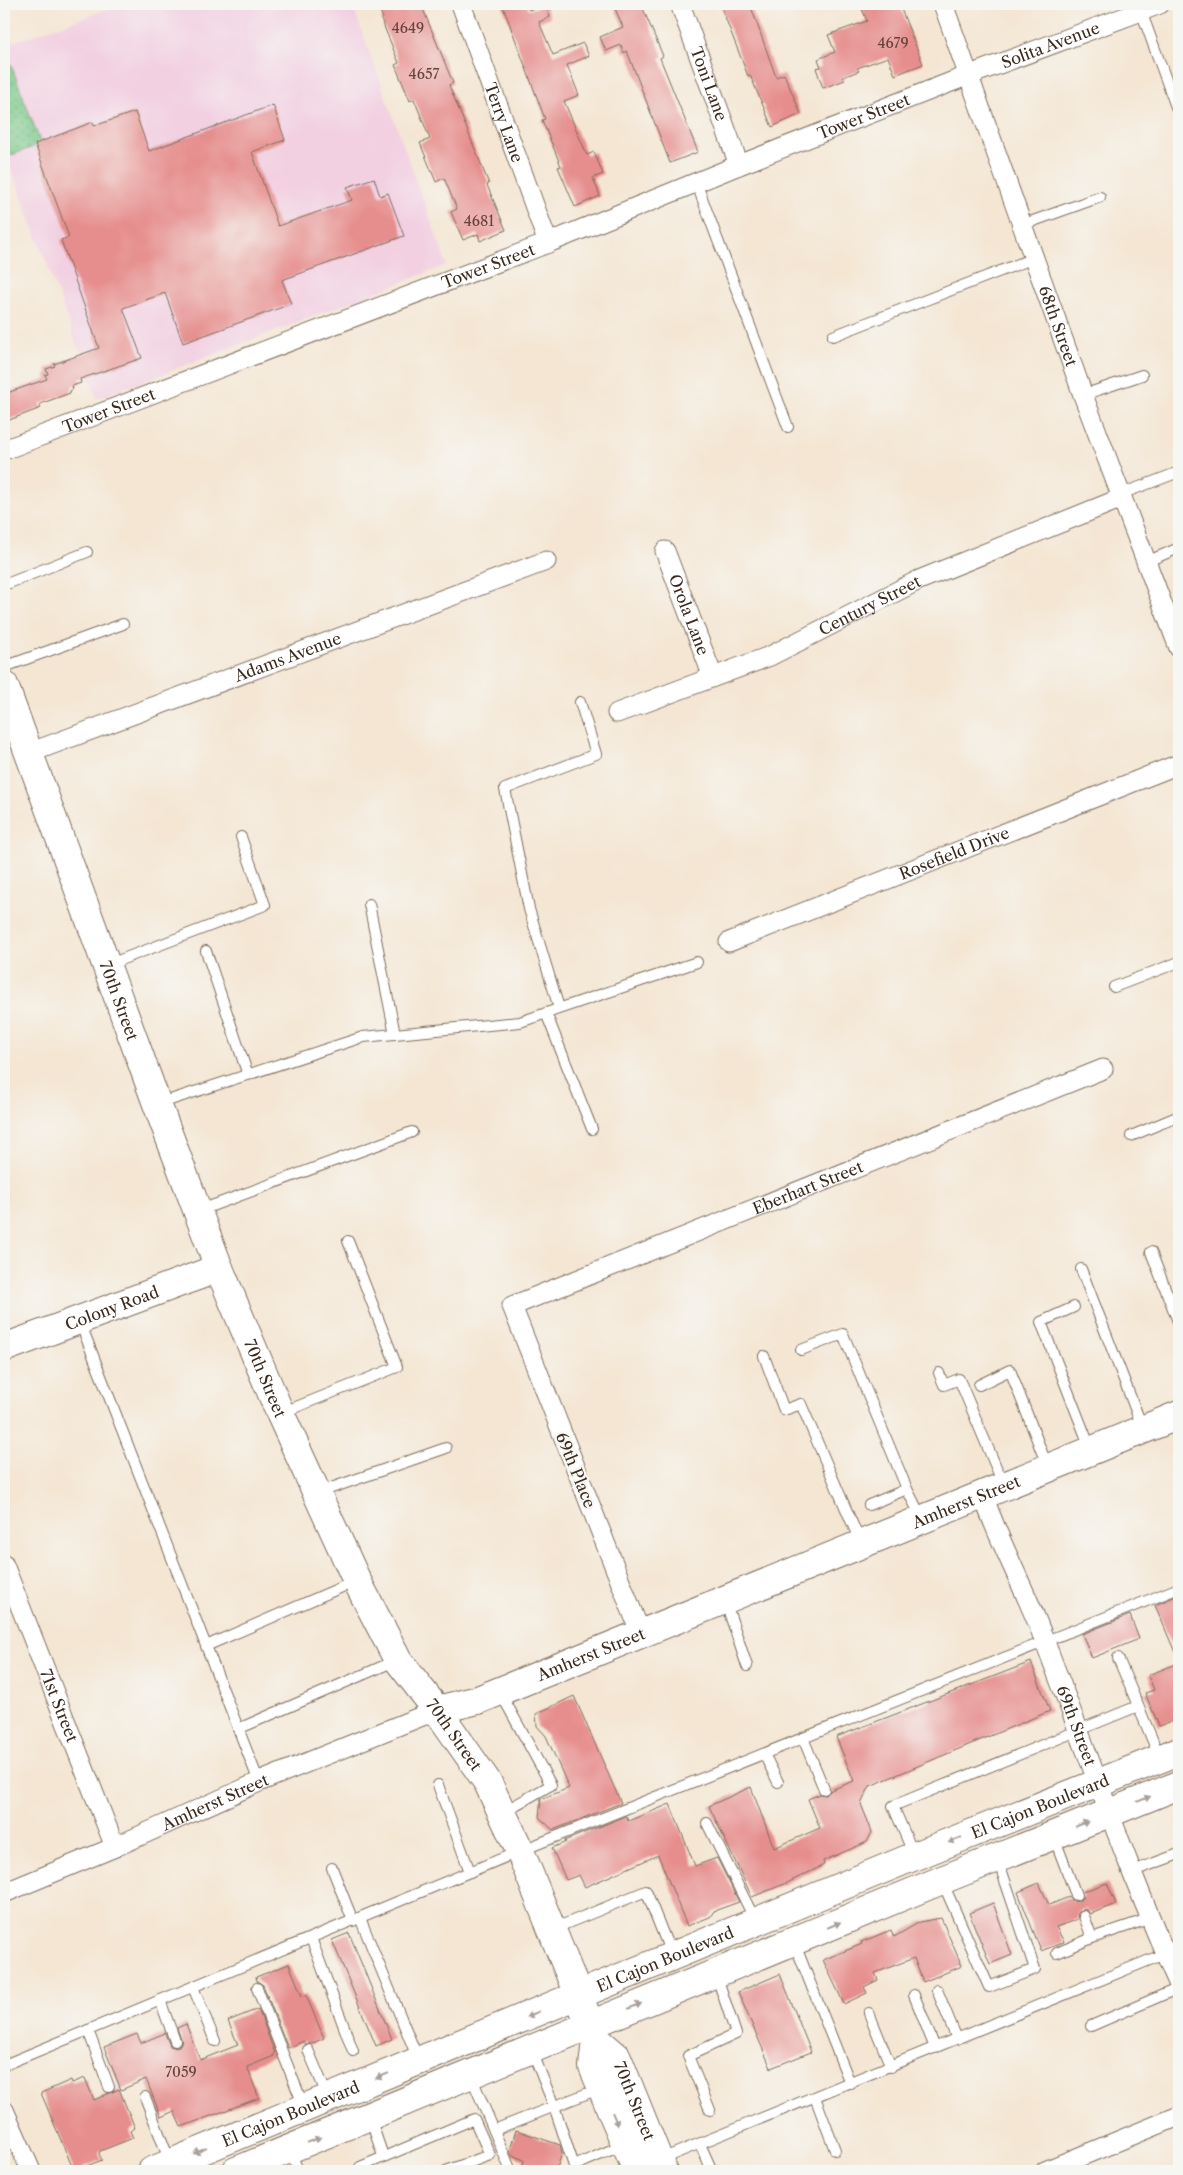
<svg xmlns="http://www.w3.org/2000/svg" width="1183" height="2175" font-family="'Libre Caslon Text',serif">
	<style>
		.built { fill: #f2cfe1 }
		.park { fill: url(#park-dots); stroke: #5a7853 }
		.building { fill: #e68e8d }
		.lines { fill: none; stroke-linecap: round; stroke-linejoin: round }
		.lane-casing { stroke: #7c6c5d; stroke-width: 12 }
		.street-casing { stroke: #7c6c5d; stroke-width: 21 }
		.secondary-casing { stroke: #7c6c5d; stroke-width: 30 }
		.primary-casing { stroke: #7c6c5d; stroke-width: 30 }
		.lane { stroke: #fff; stroke-width: 10 }
		.street { stroke: #fff; stroke-width: 19 }
		.secondary { stroke: #fff; stroke-width: 28 }
		.primary { stroke: #fff; stroke-width: 28 }
		.oneway { fill: #a79f9a }
		.labels { text-anchor: middle; dominant-baseline: central; stroke-width: 4.5; stroke-linejoin: round; paint-order: stroke }
		.number-label { font-size: 14px; fill: #66433a }
		.street-label { font-size: 16px; fill: #3b2a1e; stroke: #f6f6f2 }
	</style>
	<defs>
		<pattern id="park-dots" width="8" height="8" patternUnits="userSpaceOnUse" patternTransform="scale(1.25)"><rect width="8" height="8" fill="#79c788"/><path d="M2 2h.1M6 6h.1" fill="none" stroke="#64a26f" stroke-width="1.8" stroke-linecap="round"/></pattern>
	</defs>
	<rect width="100%" height="100%" fill="#f6f6f2"/>
	<filter id="ink" filterUnits="userSpaceOnUse"><feTurbulence type="fractalNoise" baseFrequency=".02" numOctaves="2"/><feDisplacementMap in="SourceGraphic" scale="10" xChannelSelector="R" yChannelSelector="G"/><feConvolveMatrix kernelMatrix="1 2 1 2 8 2 1 2 1" color-interpolation-filters="sRGB"/></filter>
	<filter id="wash" filterUnits="userSpaceOnUse"><feTurbulence type="fractalNoise" baseFrequency=".0096" numOctaves="4" result="noise"/><feDisplacementMap in="SourceGraphic" scale="20" xChannelSelector="R" yChannelSelector="G"/><feGaussianBlur stdDeviation="1.12" result="paint"/><feColorMatrix in="noise" values="0 0 0 0 0 0 0 0 0 0 0 0 0 0 0 0 0 1.4 0 .05"/><feComposite in="paint" operator="in"/></filter>
	<g filter="url(#wash)">
		<rect width="100%" height="100%" fill="#f4e6d3"/>
		<!-- built -->
		<path class="built" d="M 123,4 L 352,4 L 447,265 L 97,399 L 7,157 L 41,143 L 4,45 Z"/>
		<!-- park -->
		<path class="park" d="M 4,46 L 41,144 L 4,158 Z"/>
		<g id="blocks">
			<!-- building -->
			<g class="building">
				<path d="M 377,4 L 421,4 L 453,83 L 449,85 L 489,184 L 487,185 L 506,230 L 480,241 L 478,234 L 463,240 L 451,212 L 457,209 L 444,178 L 436,182 L 420,143 L 430,139 L 414,99 L 410,101 L 395,65 L 399,63 L 381,19 L 383,18 Z"/>
				<path d="M 502,4 L 526,4 L 529,10 L 545,4 L 550,17 L 539,22 L 553,55 L 583,43 L 589,56 L 567,65 L 579,95 L 564,101 L 587,155 L 594,152 L 603,174 L 593,178 L 600,196 L 575,207 L 558,167 L 561,166 L 542,120 L 545,119 Z"/>
				<path d="M 613,4 L 641,4 L 663,56 L 660,58 L 698,152 L 670,163 L 627,51 L 624,53 L 621,45 L 606,51 L 600,37 L 623,27 Z"/>
				<path d="M 720,4 L 750,4 L 776,77 L 784,74 L 801,114 L 772,127 L 750,75 L 748,76 Z"/>
				<path d="M 860,4 L 899,4 L 923,64 L 895,75 L 888,57 L 857,68 L 859,71 L 843,77 L 845,80 L 823,88 L 816,68 L 821,67 L 818,59 L 835,52 L 828,35 L 867,21 Z"/>
				<path d="M 273,105 L 285,140 L 252,152 L 278,226 L 352,200 L 347,187 L 374,178 L 380,196 L 388,193 L 404,236 L 282,280 L 291,304 L 183,343 L 165,293 L 123,308 L 142,358 L 80,379 L 81,383 L 72,386 L 73,389 L 70,391 L 70,393 L 40,404 L 41,408 L 4,422 L 4,394 L 47,379 L 45,375 L 48,374 L 46,369 L 55,366 L 54,364 L 99,348 L 61,240 L 69,237 L 35,144 L 93,122 L 94,126 L 135,112 L 149,151 Z"/>
				<path d="M 1179,1595 L 1179,1662 L 1155,1605 Z"/>
				<path d="M 1130,1615 L 1139,1639 L 1092,1658 L 1082,1634 Z"/>
				<path d="M 1031,1662 L 1050,1711 L 870,1786 L 861,1804 L 872,1832 L 867,1842 L 823,1861 L 824,1865 L 787,1883 L 752,1897 L 709,1806 L 751,1787 L 774,1848 L 820,1828 L 808,1799 L 820,1794 L 826,1795 L 831,1790 L 854,1781 L 836,1737 Z"/>
				<path d="M 1179,1663 L 1179,1718 L 1159,1726 L 1145,1693 L 1154,1690 L 1148,1675 Z"/>
				<path d="M 574,1696 L 621,1803 L 553,1830 L 539,1817 L 541,1799 L 569,1788 L 546,1736 L 537,1726 L 536,1714 Z"/>
				<path d="M 670,1804 L 695,1866 L 717,1858 L 739,1902 L 714,1911 L 710,1917 L 687,1926 L 658,1855 L 585,1887 L 579,1875 L 566,1880 L 552,1848 L 566,1842 L 564,1841 L 626,1816 L 628,1821 Z"/>
				<path d="M 1039,1883 L 1049,1905 L 1069,1897 L 1074,1902 L 1079,1901 L 1083,1897 L 1082,1892 L 1107,1883 L 1116,1904 L 1090,1914 L 1086,1909 L 1081,1910 L 1077,1914 L 1078,1919 L 1056,1927 L 1064,1942 L 1041,1951 L 1018,1892 Z"/>
				<path d="M 993,1903 L 1012,1955 L 990,1964 L 969,1913 Z"/>
				<path d="M 941,1918 L 962,1966 L 923,1982 L 914,1958 L 875,1973 L 878,1980 L 864,1987 L 867,1993 L 844,2004 L 823,1960 L 862,1944 L 861,1942 L 891,1930 L 894,1937 L 920,1922 Z"/>
				<path d="M 349,1933 L 392,2039 L 376,2046 L 332,1940 Z"/>
				<path d="M 289,1964 L 302,1996 L 306,1995 L 324,2038 L 311,2044 L 305,2044 L 304,2041 L 288,2048 L 263,1985 L 257,1981 L 256,1977 Z"/>
				<path d="M 780,1974 L 811,2052 L 771,2068 L 738,1992 Z"/>
				<path d="M 258,2009 L 275,2053 L 273,2054 L 274,2056 L 247,2067 L 259,2098 L 181,2127 L 174,2111 L 161,2117 L 146,2079 L 121,2090 L 104,2047 L 137,2034 L 141,2043 L 165,2033 L 170,2046 L 177,2048 L 182,2042 L 177,2028 L 186,2024 L 200,2060 L 238,2045 L 228,2021 Z"/>
				<path d="M 85,2078 L 94,2100 L 119,2089 L 135,2128 L 130,2131 L 133,2138 L 100,2151 L 99,2154 L 102,2160 L 74,2171 L 41,2093 L 71,2080 L 72,2083 Z"/>
				<path d="M 516,2130 L 560,2145 L 562,2153 L 556,2171 L 531,2171 L 522,2168 L 524,2160 L 512,2155 L 510,2150 Z"/>
			</g>
		</g>
	</g>
	<g filter="url(#ink)">
		<use href="#blocks" fill-opacity="0" stroke="#7c6c5d" stroke-width="1"/>
		<g class="lines">
			<!-- lane casing -->
			<g class="lane-casing">
				<g id="lane">
					<path d="M 1141,11 L 1179,115"/>
					<path d="M 696,182 L 788,427"/>
					<path d="M 1022,225 L 1100,197"/>
					<path d="M 833,336 L 1034,258"/>
					<path d="M 1083,395 L 1142,375"/>
					<path d="M 1121,494 L 1179,472"/>
					<path d="M 1148,561 L 1179,548"/>
					<path d="M 4,585 L 87,552"/>
					<path d="M 4,667 L 123,624"/>
					<path d="M 369,904 L 395,1034"/>
					<path d="M 206,951 L 248,1075"/>
					<path d="M 107,965 L 265,905 L 241,837"/>
					<path d="M 1114,987 L 1179,962"/>
					<path d="M 559,1008 L 529,909 L 505,789 L 596,754 L 580,702"/>
					<path d="M 546,1013 L 592,1129"/>
					<path d="M 158,1104 L 363,1037 L 520,1022 L 697,962"/>
					<path d="M 1131,1136 L 1179,1116"/>
					<path d="M 198,1211 L 412,1132"/>
					<path d="M 1151,1252 L 1179,1324"/>
					<path d="M 1081,1269 L 1143,1429"/>
					<path d="M 1074,1307 L 1041,1322 L 1091,1450"/>
					<path d="M 80,1322 L 259,1782"/>
					<path d="M 801,1350 L 843,1334 L 907,1489 L 922,1519"/>
					<path d="M 764,1356 L 784,1410 L 801,1404 L 861,1544"/>
					<path d="M 939,1373 L 944,1385 L 959,1379 L 1004,1486"/>
					<path d="M 979,1385 L 1010,1370 L 1048,1468"/>
					<path d="M 281,1413 L 397,1367 L 348,1241"/>
					<path d="M 317,1493 L 446,1448"/>
					<path d="M 869,1505 L 907,1489"/>
					<path d="M 725,1600 L 747,1666"/>
					<path d="M 206,1646 L 356,1581"/>
					<path d="M 1118,1658 L 1160,1758"/>
					<path d="M 500,1692 L 551,1785 L 503,1812"/>
					<path d="M 238,1729 L 397,1660"/>
					<path d="M 803,1738 L 824,1789"/>
					<path d="M 764,1754 L 778,1782"/>
					<path d="M 438,1785 L 470,1872"/>
					<path d="M 707,1823 L 756,1922"/>
					<path d="M 1054,1837 L 1076,1895"/>
					<path d="M 914,1855 L 893,1806 L 1138,1706"/>
					<path d="M 332,1868 L 353,1921"/>
					<path d="M 1133,1871 L 1179,1854"/>
					<path d="M 942,1881 L 989,1987 L 1035,1969 L 998,1860"/>
					<path d="M 1084,1916 L 1092,1938 L 1151,1918"/>
					<path d="M 360,1918 L 418,2059"/>
					<path d="M 553,1929 L 646,1891 L 672,1956"/>
					<path d="M 311,1938 L 353,2051"/>
					<path d="M 794,1942 L 850,2083"/>
					<path d="M 1057,1953 L 1092,1938"/>
					<path d="M 193,1987 L 215,2041"/>
					<path d="M 257,1988 L 304,2107"/>
					<path d="M 937,1990 L 957,2039"/>
					<path d="M 914,1995 L 935,2048"/>
					<path d="M 160,2000 L 175,2041"/>
					<path d="M 869,2013 L 891,2067"/>
					<path d="M 1091,2026 L 1179,1988"/>
					<path d="M 88,2030 L 109,2087"/>
					<path d="M 308,2050 L 328,2097"/>
					<path d="M 532,2051 L 554,2106 L 574,2166 L 625,2144"/>
					<path d="M 4,2065 L 520,1851 L 1179,1588"/>
					<path d="M 471,2076 L 511,2171"/>
					<path d="M 145,2097 L 170,2162"/>
					<path d="M 815,2097 L 835,2150"/>
					<path d="M 710,2110 L 688,2056 L 736,2034 L 716,1974"/>
					<path d="M 370,2118 L 383,2156"/>
					<path d="M 494,2130 L 601,2088"/>
					<path d="M 700,2144 L 712,2171"/>
					<path d="M 290,2150 L 298,2171"/>
					<path d="M 659,2160 L 1179,1948"/>
					<path d="M 362,2171 L 360,2167 L 474,2119 L 490,2155 L 446,2171"/>
				</g>
			</g>
			<!-- street casing -->
			<g class="street-casing">
				<g id="street">
					<path id="s1" d="M 461,4 L 548,243"/>
					<path id="s2" d="M 680,4 L 739,165"/>
					<path id="s3" d="M 943,4 L 1083,395 L 1179,648"/>
					<path id="s4" d="M 4,450 L 548,243 L 739,165 L 951,82 L 1160,4"/>
					<path id="s5" d="M 665,551 L 713,677"/>
					<path id="s6" d="M 617,713 L 770,656 L 919,580 L 1122,498"/>
					<path id="s7" d="M 29,753 L 546,561"/>
					<path id="s8" d="M 729,942 L 1179,764"/>
					<path id="s9" d="M 983,1495 C 1000,1545 1027,1592 1045,1642 C 1089,1756 1129,1873 1179,1985"/>
					<path id="s10" d="M 4,1565 L 115,1847"/>
					<path id="s11" d="M 641,1634 L 512,1306 L 1103,1069"/>
					<path id="s12" d="M 4,1893 L 115,1847 L 259,1782 L 437,1710"/>
					<path d="M 4,2110 L 31,2171"/>
					<path d="M 1045,2171 L 1179,2116"/>
				</g>
			</g>
			<!-- secondary casing -->
			<g class="secondary-casing">
				<g id="secondary">
					<path id="s13" d="M 4,685 L 157,1104 L 219,1268 L 280,1413 L 357,1581 L 398,1660 L 437,1710 L 488,1783 L 520,1851 L 596,2039 L 593,2067 L 637,2171"/>
					<path id="s14" d="M 4,1348 L 219,1268"/>
					<path id="s15" d="M 437,1710 L 478,1700 L 1179,1415"/>
					<path id="s16" d="M 596,2039 L 617,2057 L 663,2171"/>
				</g>
			</g>
			<!-- primary casing -->
			<g class="primary-casing">
				<g id="primary">
					<path id="s17" d="M 152,2171 L 915,1856 L 1179,1751"/>
					<path d="M 236,2171 L 942,1880 L 1179,1785"/>
				</g>
			</g>
			<!-- lane -->
			<use href="#lane" class="lane"/>
			<!-- street -->
			<use href="#street" class="street"/>
			<!-- secondary -->
			<use href="#secondary" class="secondary"/>
			<!-- primary -->
			<use href="#primary" class="primary"/>
		</g>
		<!-- one-way arrows -->
		<defs><path id="oneway-solid" d="M-6-.8H1V-3.2L6.5 0L1 3.2V.8H-6Z" transform="scale(1.25)"/></defs>
		<g class="oneway">
			<use href="#oneway-solid" transform="translate(1144 1799) rotate(-22)"/>
			<use href="#oneway-solid" transform="translate(1082 1824) rotate(-22)"/>
			<use href="#oneway-solid" transform="translate(955 1840) rotate(158)"/>
			<use href="#oneway-solid" transform="translate(834 1925) rotate(-23)"/>
			<use href="#oneway-solid" transform="translate(635 2006) rotate(-22)"/>
			<use href="#oneway-solid" transform="translate(533 2014) rotate(157)"/>
			<use href="#oneway-solid" transform="translate(382 2076) rotate(157)"/>
			<use href="#oneway-solid" transform="translate(615 2119) rotate(67)"/>
			<use href="#oneway-solid" transform="translate(314 2140) rotate(-22)"/>
			<use href="#oneway-solid" transform="translate(200 2151) rotate(158)"/>
		</g>
	</g>
	<g class="labels">
		<!-- number labels -->
		<g class="number-label">
			<text x="408" y="28">4649</text>
			<text x="893" y="43">4679</text>
			<text x="424" y="74">4657</text>
			<text x="479" y="221">4681</text>
			<text x="181" y="2072">7059</text>
		</g>
		<!-- street labels -->
		<g class="street-label">
			<text stroke="none"><textPath href="#s4" startOffset="1122">Solita Avenue</textPath></text>
			<text stroke="none"><textPath href="#s2" startOffset="85">Toni Lane</textPath></text>
			<text stroke="none"><textPath href="#s4" startOffset="922">Tower Street</textPath></text>
			<text stroke="none"><textPath href="#s1" startOffset="126">Terry Lane</textPath></text>
			<text stroke="none"><textPath href="#s4" startOffset="518">Tower Street</textPath></text>
			<text stroke="none"><textPath href="#s3" startOffset="342">68th Street</textPath></text>
			<text stroke="none"><textPath href="#s4" startOffset="112">Tower Street</textPath></text>
			<text stroke="none"><textPath href="#s6" startOffset="275">Century Street</textPath></text>
			<text stroke="none"><textPath href="#s5" startOffset="68">Orola Lane</textPath></text>
			<text stroke="none"><textPath href="#s7" startOffset="276">Adams Avenue</textPath></text>
			<text stroke="none"><textPath href="#s8" startOffset="242">Rosefield Drive</textPath></text>
			<text stroke="none"><textPath href="#s13" startOffset="336">70th Street</textPath></text>
			<text stroke="none"><textPath href="#s11" startOffset="671">Eberhart Street</textPath></text>
			<text stroke="none"><textPath href="#s14" startOffset="115">Colony Road</textPath></text>
			<text stroke="none"><textPath href="#s13" startOffset="741">70th Street</textPath></text>
			<text transform="translate(576 1470) rotate(68)">69th Place</text>
			<text stroke="none"><textPath href="#s15" startOffset="569">Amherst Street</textPath></text>
			<text stroke="none"><textPath href="#s15" startOffset="164">Amherst Street</textPath></text>
			<text stroke="none"><textPath href="#s10" startOffset="151">71st Street</textPath></text>
			<text stroke="none"><textPath href="#s9" startOffset="249">69th Street</textPath></text>
			<text stroke="none"><textPath href="#s13" startOffset="1146">70th Street</textPath></text>
			<text stroke="none"><textPath href="#s12" startOffset="230">Amherst Street</textPath></text>
			<text stroke="none"><textPath href="#s17" startOffset="960">El Cajon Boulevard</textPath></text>
			<text stroke="none"><textPath href="#s17" startOffset="555">El Cajon Boulevard</textPath></text>
			<text stroke="none"><textPath href="#s16" startOffset="75">70th Street</textPath></text>
			<text stroke="none"><textPath href="#s17" startOffset="150">El Cajon Boulevard</textPath></text>
		</g>
	</g>
	<!-- margin -->
	<rect width="1183" height="2175" fill="none" stroke="#f6f6f2" stroke-width="20"/>
</svg>
